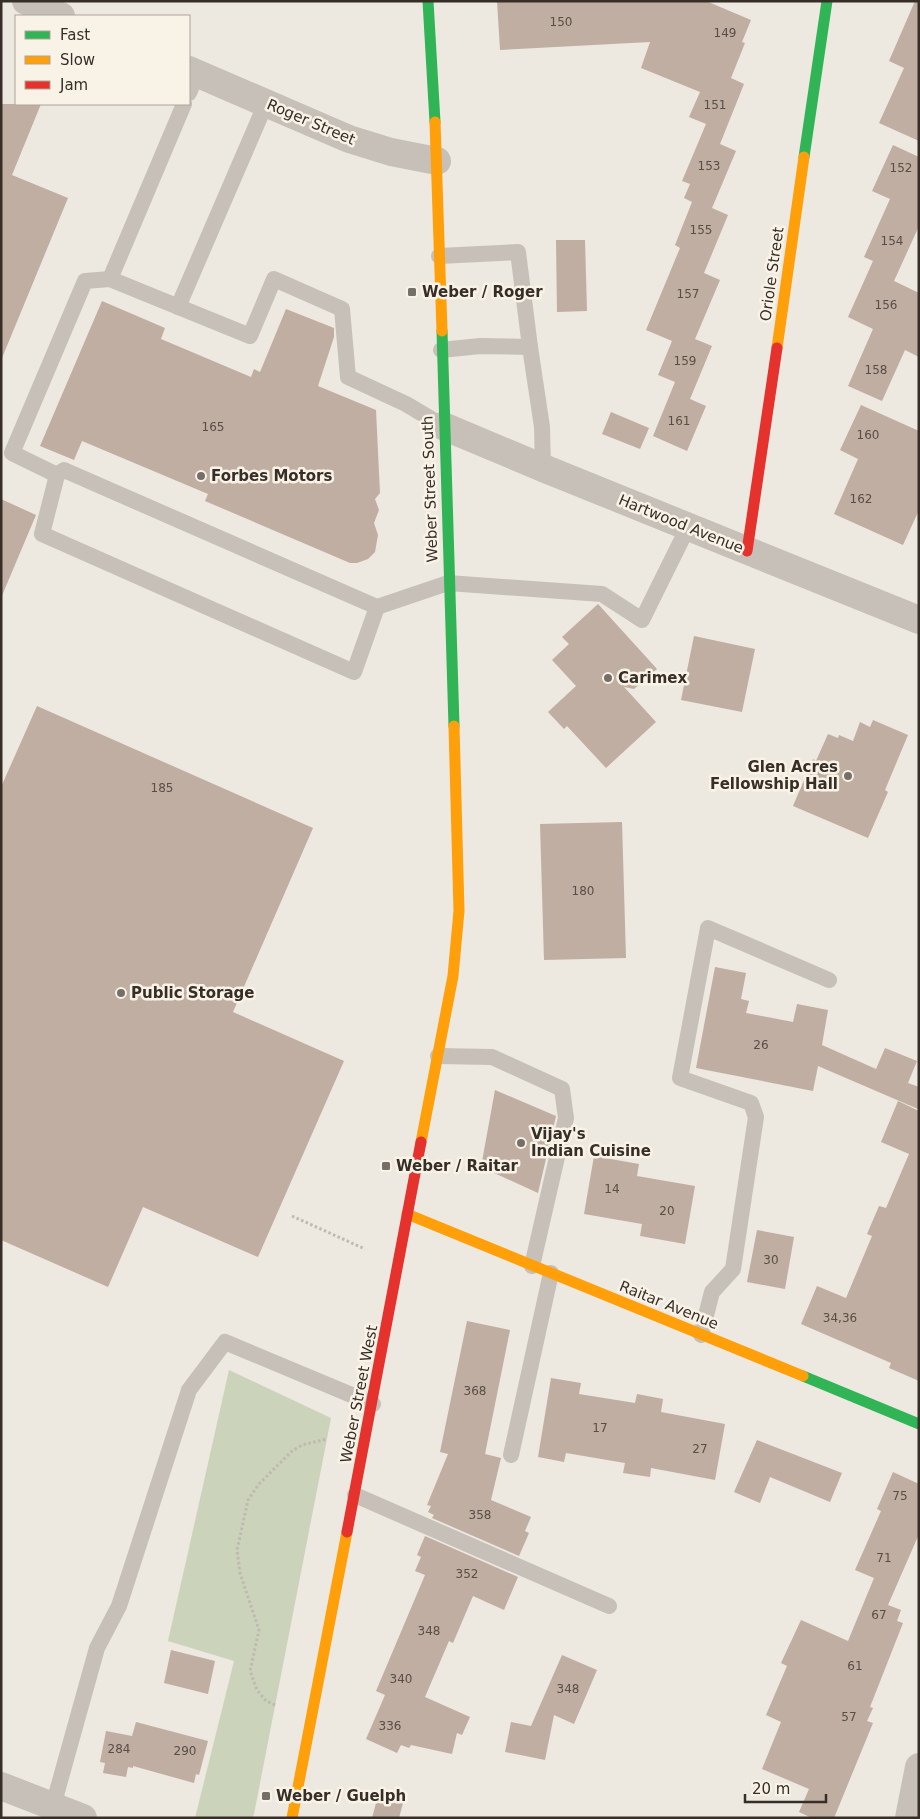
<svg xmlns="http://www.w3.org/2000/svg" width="920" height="1819" font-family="'DejaVu Sans',sans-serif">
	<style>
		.green { fill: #cbd3ba }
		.building { fill: #c0aea2 }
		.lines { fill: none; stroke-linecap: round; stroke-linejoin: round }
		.path { stroke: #beb9b2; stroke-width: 3; stroke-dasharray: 2.5 2.5; stroke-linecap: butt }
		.lane { stroke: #c6c0b9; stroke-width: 16 }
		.street { stroke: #c6c0b9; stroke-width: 28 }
		.fast { stroke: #30b455; stroke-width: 11 }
		.slow { stroke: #ff9f0a; stroke-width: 11 }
		.jam { stroke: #e5322d; stroke-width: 11 }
		.poi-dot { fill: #766f68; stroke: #f9f3e7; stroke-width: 2 }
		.labels { text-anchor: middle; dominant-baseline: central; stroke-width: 5; stroke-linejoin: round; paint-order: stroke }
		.number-label { font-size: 12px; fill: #584e46 }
		.street-label { font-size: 15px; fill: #362e27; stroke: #f9f3e7 }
		.poi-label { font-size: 15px; font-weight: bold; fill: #362e27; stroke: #f9f3e7; text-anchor: start }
	</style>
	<rect width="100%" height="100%" fill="#ede8e0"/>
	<!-- green -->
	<path class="green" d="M 229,1370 L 331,1418 L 254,1814 L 252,1818 L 195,1818 L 234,1661 L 168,1641 Z"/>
	<!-- building -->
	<g class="building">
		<path d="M 497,1 L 706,1 L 751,20 L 742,42 L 745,43 L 731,78 L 744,84 L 720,144 L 736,151 L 712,208 L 728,215 L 704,273 L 720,280 L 695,339 L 712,346 L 690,399 L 706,406 L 687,451 L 653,436 L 675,382 L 658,375 L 672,341 L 646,330 L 680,248 L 675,245 L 692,202 L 684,198 L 690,184 L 682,181 L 706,124 L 689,117 L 700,92 L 641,68 L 650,42 L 500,50 Z"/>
		<path d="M 915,1 L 919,1 L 919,141 L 879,123 L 904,68 L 889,61 Z"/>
		<path d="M 1,104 L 41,104 L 12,175 L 68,198 L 2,358 Z"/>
		<path d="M 893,145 L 919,157 L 919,226 L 894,281 L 919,293 L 919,357 L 905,350 L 882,401 L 848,386 L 873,329 L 848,317 L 873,261 L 864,257 L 890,199 L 872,191 Z"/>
		<path d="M 556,240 L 585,240 L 587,311 L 557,312 Z"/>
		<path d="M 102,301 L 165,328 L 161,339 L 251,377 L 254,369 L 260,372 L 286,309 L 334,328 L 334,337 L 318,386 L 376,410 L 380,493 L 375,499 L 379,510 L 374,523 L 378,535 L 375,552 L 368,559 L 357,563 L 350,563 L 205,501 L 208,494 L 82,441 L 74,460 L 40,446 Z"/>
		<path d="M 861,405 L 919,431 L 919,510 L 903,545 L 834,514 L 858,459 L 840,450 Z"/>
		<path d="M 611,412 L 649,428 L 640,449 L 602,434 Z"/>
		<path d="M 1,499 L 36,515 L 1,598 Z"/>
		<path d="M 598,604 L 657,669 L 634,689 L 624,687 L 656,722 L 606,768 L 567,726 L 564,729 L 548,712 L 576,686 L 552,660 L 569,644 L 562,637 Z"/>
		<path d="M 694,636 L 755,649 L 742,712 L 681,700 Z"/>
		<path d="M 37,706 L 313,828 L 233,1012 L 344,1061 L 258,1257 L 143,1207 L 108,1287 L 1,1240 L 1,787 Z"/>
		<path d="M 873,720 L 908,735 L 885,790 L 888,792 L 868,838 L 793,806 L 813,759 L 816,761 L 828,734 L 838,738 L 839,735 L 853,741 L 860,722 L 870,727 Z"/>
		<path d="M 622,822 L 626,958 L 544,960 L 540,824 Z"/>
		<path d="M 715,967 L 746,973 L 741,999 L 749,1001 L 746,1013 L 793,1022 L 797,1004 L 828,1010 L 822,1045 L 876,1069 L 885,1048 L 917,1061 L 908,1083 L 919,1087 L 918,1109 L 818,1066 L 813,1091 L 696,1068 Z"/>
		<path d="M 495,1090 L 556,1116 L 538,1193 L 481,1167 Z"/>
		<path d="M 898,1101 L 919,1111 L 919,1381 L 889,1368 L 891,1363 L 801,1324 L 817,1286 L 846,1298 L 872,1236 L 867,1234 L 879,1206 L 886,1208 L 909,1154 L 881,1142 Z"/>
		<path d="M 594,1156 L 639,1164 L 637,1176 L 695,1186 L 685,1244 L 640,1236 L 642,1224 L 584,1214 Z"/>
		<path d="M 757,1230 L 794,1237 L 785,1289 L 747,1282 Z"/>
		<path d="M 467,1321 L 510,1330 L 485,1454 L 501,1458 L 491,1500 L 531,1517 L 525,1531 L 529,1533 L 519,1556 L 432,1518 L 434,1515 L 428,1512 L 431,1506 L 427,1505 L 448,1454 L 440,1452 Z"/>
		<path d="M 551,1378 L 581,1383 L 579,1394 L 635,1403 L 637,1394 L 663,1399 L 661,1412 L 725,1424 L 715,1480 L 651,1468 L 650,1477 L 623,1473 L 625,1463 L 566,1453 L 564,1462 L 538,1457 Z"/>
		<path d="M 757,1440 L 842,1473 L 830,1502 L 770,1477 L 760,1503 L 734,1492 Z"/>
		<path d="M 893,1472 L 919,1484 L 919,1534 L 888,1605 L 901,1610 L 897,1621 L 903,1623 L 870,1707 L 873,1708 L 867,1721 L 873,1723 L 834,1818 L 812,1818 L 799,1812 L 809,1789 L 762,1769 L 781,1722 L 766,1715 L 787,1666 L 781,1663 L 801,1620 L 848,1641 L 874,1578 L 855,1570 L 881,1511 L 877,1509 Z"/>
		<path d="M 425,1536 L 518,1577 L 504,1610 L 473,1596 L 453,1643 L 449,1641 L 425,1697 L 470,1717 L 462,1735 L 457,1733 L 452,1754 L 411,1745 L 409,1748 L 401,1745 L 397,1753 L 366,1739 L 385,1695 L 376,1691 L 425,1575 L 415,1571 L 421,1557 L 417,1555 Z"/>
		<path d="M 171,1650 L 215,1661 L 208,1694 L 164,1683 Z"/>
		<path d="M 562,1655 L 597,1670 L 574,1724 L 554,1715 L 545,1760 L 505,1752 L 511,1722 L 531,1726 Z"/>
		<path d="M 136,1722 L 208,1741 L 199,1775 L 196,1774 L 194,1783 L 133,1766 L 133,1768 L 128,1767 L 126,1777 L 103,1773 L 105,1763 L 100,1762 L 106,1731 L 132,1736 Z"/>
		<path d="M 379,1792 L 404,1799 L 399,1818 L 372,1818 Z"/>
	</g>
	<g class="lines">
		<!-- path -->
		<g class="path">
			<path d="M 292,1216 L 365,1249"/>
			<path d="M 275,1705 L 266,1701 L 257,1690 L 250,1671 L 259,1630 L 240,1573 L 237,1550 L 248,1500 L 259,1484 L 292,1451 L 302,1445 L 327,1439"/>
		</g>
		<!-- lane -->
		<g class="lane">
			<path d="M 189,93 L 197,74"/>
			<path d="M 439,256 L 518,252 L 530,347 L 480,346 L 441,350"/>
			<path d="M 110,279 L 184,104"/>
			<path d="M 178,307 L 266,103"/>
			<path d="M 530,347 L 542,427 L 543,468"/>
			<path d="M 57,475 L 12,453 L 85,281 L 110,279 L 250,336 L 274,279 L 342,309 L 348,377 L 406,404 L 443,426"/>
			<path d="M 377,607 L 64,470 L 57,475 L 42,534 L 354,672 L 377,607 L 448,583 L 602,594 L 642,620 L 688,527"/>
			<path d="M 438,1056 L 492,1057 L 562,1089 L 566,1118 L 532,1266"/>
			<path d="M 701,1335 L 712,1292 L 733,1269 L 756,1117 L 751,1103 L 680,1078 L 708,928 L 829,980"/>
			<path d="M 511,1455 L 551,1273"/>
			<path d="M 355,1495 L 609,1606"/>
			<path d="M 53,1806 L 97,1648 L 119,1606 L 189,1390 L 225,1342 L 373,1404"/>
		</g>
		<!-- street -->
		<g class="street">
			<path d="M 26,1 L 61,16"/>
			<path d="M 189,70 L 349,139 L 391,152 L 437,161"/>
			<path d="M 443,426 L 543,468 L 919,620"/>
			<path d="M 1,1786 L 83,1818"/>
			<path d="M 909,1818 L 919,1767"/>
		</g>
		<!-- fast -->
		<g class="fast">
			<path d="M 428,1 L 435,122"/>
			<path d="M 804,157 L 827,1"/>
			<path d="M 442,331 L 454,726"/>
			<path d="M 803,1376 L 919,1424"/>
		</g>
		<!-- slow -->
		<g class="slow">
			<path d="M 435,122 L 442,331"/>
			<path d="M 777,348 L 804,157"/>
			<path d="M 421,1142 L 453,976 L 459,911 L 454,726"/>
			<path d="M 407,1214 L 803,1376"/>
			<path d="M 292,1818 L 347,1532"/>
		</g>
		<!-- jam -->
		<g class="jam">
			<path d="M 747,551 L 777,348"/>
			<path d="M 347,1532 L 421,1142"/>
		</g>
	</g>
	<!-- markers -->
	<g class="poi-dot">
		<rect x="407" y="287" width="10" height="10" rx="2.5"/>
		<circle cx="201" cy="476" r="5"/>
		<circle cx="608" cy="678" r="5"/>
		<circle cx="848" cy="776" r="5"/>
		<circle cx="121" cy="993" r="5"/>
		<circle cx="521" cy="1143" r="5"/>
		<rect x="381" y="1161" width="10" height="10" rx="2.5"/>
		<rect x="261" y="1791" width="10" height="10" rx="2.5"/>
	</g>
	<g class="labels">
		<!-- number labels -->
		<g class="number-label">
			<text x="561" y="22">150</text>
			<text x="725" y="33">149</text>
			<text x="715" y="105">151</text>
			<text x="709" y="166">153</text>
			<text x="901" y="168">152</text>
			<text x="701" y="230">155</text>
			<text x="892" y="241">154</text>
			<text x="688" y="294">157</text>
			<text x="886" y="305">156</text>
			<text x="685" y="361">159</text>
			<text x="876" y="370">158</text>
			<text x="679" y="421">161</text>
			<text x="213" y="427">165</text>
			<text x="868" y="435">160</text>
			<text x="861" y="499">162</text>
			<text x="162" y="788">185</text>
			<text x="583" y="891">180</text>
			<text x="761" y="1045">26</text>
			<text x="612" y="1189">14</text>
			<text x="667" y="1211">20</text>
			<text x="771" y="1260">30</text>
			<text x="840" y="1318">34,36</text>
			<text x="475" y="1391">368</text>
			<text x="600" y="1428">17</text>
			<text x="700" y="1449">27</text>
			<text x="900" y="1496">75</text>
			<text x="480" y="1515">358</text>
			<text x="884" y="1558">71</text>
			<text x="467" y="1574">352</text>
			<text x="879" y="1615">67</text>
			<text x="429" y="1631">348</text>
			<text x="855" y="1666">61</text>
			<text x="401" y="1679">340</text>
			<text x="568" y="1689">348</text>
			<text x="849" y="1717">57</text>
			<text x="390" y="1726">336</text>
			<text x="119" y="1749">284</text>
			<text x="185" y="1751">290</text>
		</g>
		<!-- street labels -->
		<g class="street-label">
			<text transform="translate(311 122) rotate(23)">Roger Street</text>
			<text transform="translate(772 274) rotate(-82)">Oriole Street</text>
			<text transform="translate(430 489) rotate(-92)">Weber Street South</text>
			<text transform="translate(681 524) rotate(22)">Hartwood Avenue</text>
			<text transform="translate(669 1305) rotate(22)">Raitar Avenue</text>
			<text transform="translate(359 1394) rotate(-79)">Weber Street West</text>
		</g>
		<!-- poi labels -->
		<g class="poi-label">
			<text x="422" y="292">Weber / Roger</text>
			<text x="211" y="476">Forbes Motors</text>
			<text x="618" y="678">Carimex</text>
			<text x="838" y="767" text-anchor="end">Glen Acres<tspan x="838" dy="17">Fellowship Hall</tspan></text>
			<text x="131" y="993">Public Storage</text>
			<text x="531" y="1134">Vijay's<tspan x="531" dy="17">Indian Cuisine</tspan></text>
			<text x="396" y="1166">Weber / Raitar</text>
			<text x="276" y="1796">Weber / Guelph</text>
		</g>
	</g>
	<!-- border -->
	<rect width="920" height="1819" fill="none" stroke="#362e27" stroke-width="5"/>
	<!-- legend -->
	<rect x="15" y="15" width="175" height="90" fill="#f9f3e7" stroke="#aba49a"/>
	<rect x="25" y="31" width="25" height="8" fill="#30b455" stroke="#aba49a"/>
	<text x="60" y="40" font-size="15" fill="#362e27">Fast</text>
	<rect x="25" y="56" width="25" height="8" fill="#ff9f0a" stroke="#aba49a"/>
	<text x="60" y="65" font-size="15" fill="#362e27">Slow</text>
	<rect x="25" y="81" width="25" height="8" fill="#e5322d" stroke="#aba49a"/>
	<text x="60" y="90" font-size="15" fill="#362e27">Jam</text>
	<!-- scale -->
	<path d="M745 1794v8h81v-8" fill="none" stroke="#362e27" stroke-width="2.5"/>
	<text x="752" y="1794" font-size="15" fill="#362e27" stroke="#f9f3e7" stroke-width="4" paint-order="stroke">20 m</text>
</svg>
